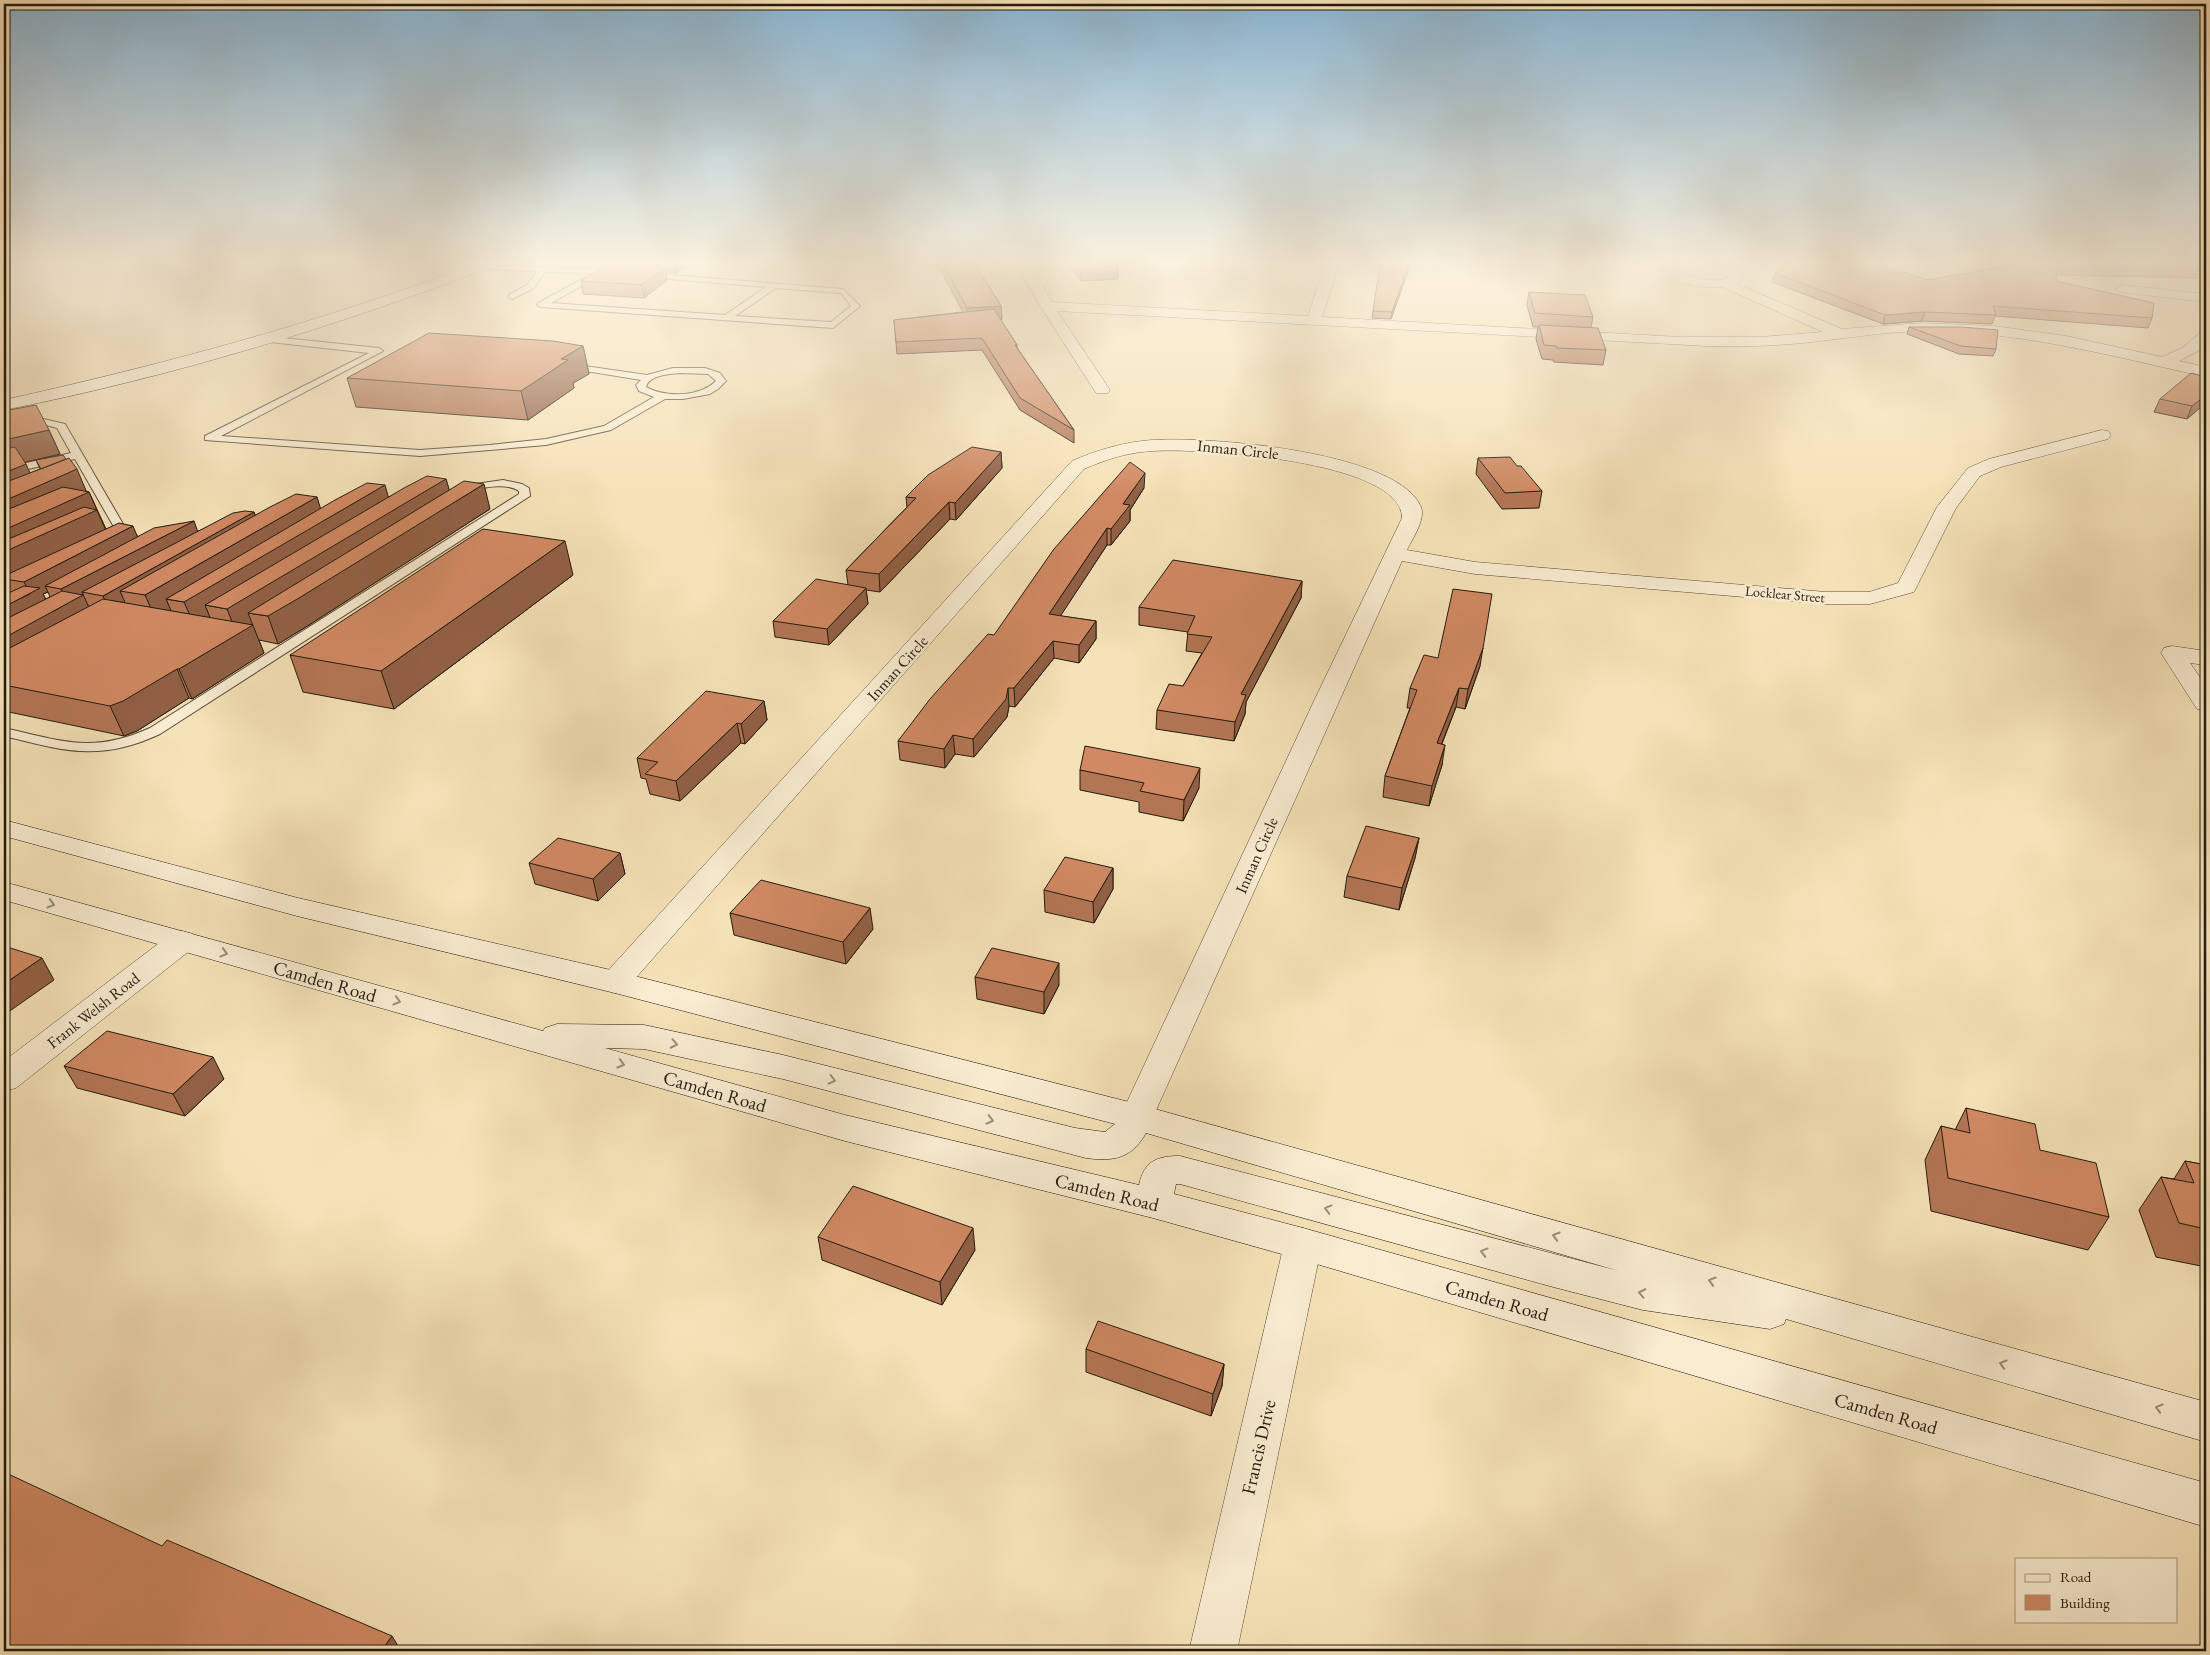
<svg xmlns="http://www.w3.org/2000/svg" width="2210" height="1655" viewBox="0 0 2210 1655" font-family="'EB Garamond',serif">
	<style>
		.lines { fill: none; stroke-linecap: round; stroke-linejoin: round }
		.lane-casing { stroke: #584c39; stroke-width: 2 }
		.street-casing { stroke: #584c39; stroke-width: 1 }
		.secondary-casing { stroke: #231a0f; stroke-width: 1 }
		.lane { fill: #f9ecd1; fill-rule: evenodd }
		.street { fill: #f9ecd1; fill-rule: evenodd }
		.secondary { fill: #f9ecd1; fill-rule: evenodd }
		.wall { fill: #b37655; stroke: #231a0f; fill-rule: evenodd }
		.shaded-wall { fill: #926045; stroke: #231a0f }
		.building { fill: #d08963; stroke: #231a0f }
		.oneway { stroke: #998e7a }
		.labels { text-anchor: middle; stroke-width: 5; stroke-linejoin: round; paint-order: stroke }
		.far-street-label { font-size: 14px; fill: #231a0f; stroke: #f9ecd1 }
		.street-label { font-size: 16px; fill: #231a0f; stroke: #f9ecd1 }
		.near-street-label { font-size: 19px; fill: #231a0f; stroke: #f9ecd1 }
	</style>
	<rect width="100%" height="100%" fill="#f6e2b8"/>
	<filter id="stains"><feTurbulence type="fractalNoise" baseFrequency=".004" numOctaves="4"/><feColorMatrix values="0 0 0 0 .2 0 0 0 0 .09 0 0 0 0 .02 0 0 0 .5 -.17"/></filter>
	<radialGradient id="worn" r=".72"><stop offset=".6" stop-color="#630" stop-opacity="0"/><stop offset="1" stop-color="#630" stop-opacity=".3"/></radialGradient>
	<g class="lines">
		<g class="lane-casing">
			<path id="lane" d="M 675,263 L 710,263 L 706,265 L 679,265 Z
				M 476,265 L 619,270 L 623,272 L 619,274 L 603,274 L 551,303 L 725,315 L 766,287 L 643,277 L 643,273 L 646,273 L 843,289 L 860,306 L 833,328 L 541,307 L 537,305 L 538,303 L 594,273 L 545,272 L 534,288 L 512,299 L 508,297 L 509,295 L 528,284 L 537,271 L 479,269 L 476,269 ZM 776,288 L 841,293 L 851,306 L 831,322 L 735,316 Z
				M 264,336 L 379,348 L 383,351 L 221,436 L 420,450 L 490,445 L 546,439 L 604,426 L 654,397 L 639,391 L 636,385 L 641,380 L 567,368 L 562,365 L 564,363 L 647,375 L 673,368 L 705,368 L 720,373 L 726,381 L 718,389 L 710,394 L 683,399 L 665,399 L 611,430 L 546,445 L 420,456 L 205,440 L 205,436 L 369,353 L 261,341 L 261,337 ZM 680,373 L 708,374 L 716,381 C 700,397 666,398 646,387 C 649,375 669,374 680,373 Z
				M 24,411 L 39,418 L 65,424 L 123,524 C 127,529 134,532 138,537 L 136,540 C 126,542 120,535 114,527 L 75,459 L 4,474 L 4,468 L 71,453 L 57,428 L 28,420 L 19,414 Z
				M 503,480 L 522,484 L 529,488 L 530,496 L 160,734 C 100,762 65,751 4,736 L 4,728 C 62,741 93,754 150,728 L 519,494 L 519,491 C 503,481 480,489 462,492 L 456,489 L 462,486 Z"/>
		</g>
		<g class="street-casing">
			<path id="street" d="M 1016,263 L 1029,263 L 1052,302 L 1308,316 L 1324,267 L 1323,263 L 1336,263 L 1338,267 L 1322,317 L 1680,337 L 1760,337 L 1823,332 L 1722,287 C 1705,288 1679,287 1667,272 L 1670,267 C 1687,262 1736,258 1745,278 L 1737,284 L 1842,329 L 1922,323 L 1994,326 L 2066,336 L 2162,357 L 2182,348 L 2201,332 L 2206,331 L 2206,344 L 2198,351 L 2179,361 L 2206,367 L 2206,377 C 2112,356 2020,331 1922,331 C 1882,332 1842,339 1802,343 C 1770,346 1739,347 1707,346 L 1057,311 L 1110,390 L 1108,393 L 1096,393 L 1094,390 L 1040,306 ZM 1689,270 L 1713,271 L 1730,277 C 1716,283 1695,280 1682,272 Z
				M 2123,285 L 2205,294 L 2206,302 L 2118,292 L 2116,289 Z
				M 2102,430 L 2108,431 L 2111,435 L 2108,439 L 2001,467 L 1980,476 L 1956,508 L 1914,592 L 1870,604 L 1826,604 L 1475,574 L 1402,561 L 1149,1126 L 1137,1130 L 1125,1126 L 1120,1117 L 1313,703 L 1402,518 C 1402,460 1197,448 1154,451 C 1129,452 1107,459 1084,469 L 626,989 L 615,993 L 604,989 L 599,982 L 604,975 L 1072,461 C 1097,450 1124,442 1152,440 C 1206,436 1398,451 1421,507 C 1426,520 1412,539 1407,550 L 1475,562 L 1826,592 L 1869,592 L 1898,583 L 1937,507 L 1968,468 L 1989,459 Z
				M 2172,646 L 2206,651 L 2206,665 L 2190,663 L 2206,686 L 2206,711 L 2197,709 L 2161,653 L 2164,648 Z
				M 182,931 L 193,934 L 197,941 L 193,948 L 16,1088 L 4,1091 L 4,1061 L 171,934 Z
				M 1303,1228 L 1317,1233 L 1322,1244 L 1237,1651 L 1189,1651 L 1284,1244 L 1289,1233 Z"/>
		</g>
		<g class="secondary-casing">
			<path id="secondary" d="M 477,263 L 495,263 L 494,266 C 335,327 171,377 4,410 L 4,400 C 165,364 323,322 477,263 Z
				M 4,820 L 298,898 L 615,971 L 1137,1104 L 2206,1402 L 2206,1442 L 1786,1319 L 1784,1324 L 1770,1329 L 1643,1310 L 1557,1288 L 1180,1184 L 1176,1184 L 1174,1194 L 1303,1228 L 2206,1483 L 2206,1527 L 1303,1260 L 1153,1218 L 845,1141 L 4,900 L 4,882 L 543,1031 L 545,1028 L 557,1024 L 644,1025 L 783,1055 L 1075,1128 L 1105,1132 L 1115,1124 L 615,993 L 297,916 L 4,836 ZM 605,1048 L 644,1049 L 783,1079 L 1086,1158 C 1114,1162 1132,1158 1146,1133 L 1619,1271 L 1180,1156 C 1157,1156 1144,1161 1139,1185 L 845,1115 Z"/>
		</g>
		<use href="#lane" class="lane"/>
		<use href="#street" class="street"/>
		<use href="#secondary" class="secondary"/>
	</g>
	<path class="wall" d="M 623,263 L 684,263 L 685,267 L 676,273 L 666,272 L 667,280 L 644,298 L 583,294 L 581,281 L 623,264 Z
		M 937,263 L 973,263 L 1001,306 L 1002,319 L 1000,319 L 1017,345 L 1017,348 L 1074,430 L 1074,443 L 1020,410 L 982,350 L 897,354 L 894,320 L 963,312 Z
		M 1068,263 L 1116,263 L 1118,266 L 1118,279 L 1081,281 Z
		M 1411,263 L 1391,319 L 1372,318 L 1373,311 Z
		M 2010,263 L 2206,263 L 2206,278 L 2056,275 L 2056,281 L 2152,318 L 2148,328 L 1995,316 L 1992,324 L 1922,321 L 1883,324 L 1772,282 L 1775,273 L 1928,280 L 2013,265 Z
		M 1529,292 L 1593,317 L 1591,328 L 1606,350 L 1603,365 L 1554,362 L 1553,360 L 1542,359 L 1536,339 L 1538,327 L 1533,327 L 1527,305 Z
		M 1909,327 L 1996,349 L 1993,356 L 1959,354 L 1907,334 Z
		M 583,346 L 589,374 L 573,383 L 574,388 L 528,420 L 356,407 L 347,378 Z
		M 2206,377 L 2187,419 L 2154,412 L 2160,399 Z
		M 4,411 L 49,430 L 60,454 L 24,462 L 30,473 L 40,469 L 36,460 L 86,491 L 89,492 L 106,529 L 138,537 L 198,531 L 254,512 L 255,515 L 317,497 L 320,509 L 388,497 L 446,479 L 449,490 L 490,509 L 309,625 L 278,644 L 259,640 L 264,653 L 192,699 L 189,698 L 137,731 L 124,736 L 4,711 ZM 48,592 L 50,597 L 46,599 L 43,594 Z
		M 1001,452 L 1002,468 L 956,520 L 950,519 L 880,592 L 866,590 L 868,604 L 829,645 L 775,637 L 773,621 L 848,585 L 846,570 L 907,507 L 906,497 Z
		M 1478,458 L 1517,466 L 1542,491 L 1539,508 L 1502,509 L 1476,474 Z
		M 1144,488 L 1130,510 L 1130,521 L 1111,545 L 1107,545 L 1060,616 L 1096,621 L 1096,639 L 1079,663 L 1054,658 L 1015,707 L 1009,706 L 1007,717 L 974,757 L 955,754 L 945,768 L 900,760 L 898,741 L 994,635 Z
		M 573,575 L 394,709 L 303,692 L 290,655 Z
		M 1302,581 L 1301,598 L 1246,702 L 1245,714 L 1234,741 L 1156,729 L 1157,710 L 1183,686 L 1202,653 L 1186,651 L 1188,632 L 1139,625 L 1139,607 Z
		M 1480,666 L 1465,709 L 1456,707 L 1442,744 L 1442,765 L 1429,806 L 1383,797 L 1385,776 L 1410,708 L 1407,708 L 1410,688 Z
		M 764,701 L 767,720 L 745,744 L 741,743 L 680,801 L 650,794 L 646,779 L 641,778 L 637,758 Z
		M 1080,770 L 1199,788 L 1183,821 L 1139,812 L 1139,802 L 1080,790 Z
		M 1419,838 L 1415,858 L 1399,910 L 1344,897 L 1347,876 Z
		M 620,853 L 625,874 L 598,901 L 535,884 L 529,863 Z
		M 1113,868 L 1113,889 L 1094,923 L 1045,912 L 1044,890 Z
		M 730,913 L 873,929 L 846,964 L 734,935 Z
		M 975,977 L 1059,985 L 1044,1014 L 977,999 Z
		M 64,1066 L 224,1079 L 185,1116 L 77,1088 Z
		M 1966,1108 L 2040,1150 L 2109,1217 L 2088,1250 L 1931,1211 L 1925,1160 L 1941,1126 L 1955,1130 Z
		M 2185,1161 L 2206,1165 L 2206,1267 L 2156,1257 L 2139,1210 L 2161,1177 L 2174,1179 Z
		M 818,1237 L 975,1250 L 942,1305 L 822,1260 Z
		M 1086,1349 L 1224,1364 L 1222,1386 L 1211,1416 L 1086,1372 Z"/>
	<path class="shaded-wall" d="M 675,263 L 684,263 L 685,267 L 676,273 Z
		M 1409,263 L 1411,263 L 1391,319 L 1392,312 Z
		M 1118,266 L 1118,279 L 1081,281 L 1081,268 Z
		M 665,268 L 667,280 L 644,298 L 641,285 Z
		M 1001,306 L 1002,319 L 968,321 L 967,308 Z
		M 1925,312 L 1922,321 L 1883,324 L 1885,315 Z
		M 583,346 L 589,374 L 573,383 L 574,388 L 528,420 L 521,391 L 561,359 Z
		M 2206,395 L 2206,403 L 2187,419 L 2192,406 Z
		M 49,430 L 60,454 L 4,467 L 4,440 Z
		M 1001,452 L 1002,468 L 956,520 L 955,503 Z
		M 26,464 L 36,487 L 77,469 L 87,493 L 89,492 L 108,535 L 4,579 L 4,473 Z
		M 1145,473 L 1144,488 L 1130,510 L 1130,521 L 1111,545 L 1111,529 L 1123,504 Z
		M 446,479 L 453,503 L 484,484 L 490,509 L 309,625 L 278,644 L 268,616 L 248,613 L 264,653 L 192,699 L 179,669 L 237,634 L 227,609 L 205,605 L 211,620 L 196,629 L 184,602 L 166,599 L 172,613 L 157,622 L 145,595 L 317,497 L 324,520 L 385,485 L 392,510 Z
		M 949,502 L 950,519 L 880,592 L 879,574 Z
		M 254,512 L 260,529 L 120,591 L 126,605 L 111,614 L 103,596 Z
		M 194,521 L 200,538 L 82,592 L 96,623 L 4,675 L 4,583 L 13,602 L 30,594 L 24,582 L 133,526 L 140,543 L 45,586 L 48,592 L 43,594 L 52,612 L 68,603 L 61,589 Z
		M 1107,528 L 1107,545 L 1050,632 L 1049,614 Z
		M 565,541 L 573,575 L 394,709 L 381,671 Z
		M 1302,581 L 1301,598 L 1246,702 L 1245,714 L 1234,741 L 1235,722 L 1241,694 Z
		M 866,588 L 868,604 L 829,645 L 827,629 Z
		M 1096,621 L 1096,639 L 1079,663 L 1079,645 Z
		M 1053,641 L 1054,658 L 1015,707 L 1014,688 Z
		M 1483,648 L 1480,666 L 1465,709 L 1468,689 Z
		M 177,669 L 189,698 L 137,731 L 124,736 L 110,706 Z
		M 1008,688 L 1009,706 L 1007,717 L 974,757 L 973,739 Z
		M 1459,688 L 1456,707 L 1434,763 L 1437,743 Z
		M 764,701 L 767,720 L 745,744 L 741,724 Z
		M 737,723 L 741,743 L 680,801 L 676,781 Z
		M 953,735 L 955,754 L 945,768 L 944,749 Z
		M 1445,745 L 1442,765 L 1429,806 L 1432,786 Z
		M 1200,768 L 1199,788 L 1183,821 L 1184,800 Z
		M 1419,838 L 1415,858 L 1399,910 L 1402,888 Z
		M 620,853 L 625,874 L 598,901 L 593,879 Z
		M 1113,868 L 1113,889 L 1094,923 L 1093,902 Z
		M 870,908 L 873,929 L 846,964 L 843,942 Z
		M 42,958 L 54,980 L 4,1015 L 4,984 Z
		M 1059,963 L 1059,985 L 1044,1014 L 1044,992 Z
		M 213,1057 L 224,1079 L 185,1116 L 173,1094 Z
		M 973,1228 L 975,1250 L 942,1305 L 940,1282 Z
		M 1224,1364 L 1222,1386 L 1211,1416 L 1213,1394 Z
		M 392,1636 L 401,1651 L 381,1651 Z"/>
	<path class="building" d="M 610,263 L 612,263 L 665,268 L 641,285 L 581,281 Z
		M 943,263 L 975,264 L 1001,306 L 967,308 Z
		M 1077,263 L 1116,263 L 1118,266 L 1081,268 Z
		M 1380,263 L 1409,263 L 1392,312 L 1373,311 Z
		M 1794,263 L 1875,263 L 1928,280 L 2024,263 L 2206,263 L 2206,269 L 2057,267 L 2056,281 L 2154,303 L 2152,318 L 1993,306 L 1996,315 L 1925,312 L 1885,315 L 1775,273 Z
		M 1529,292 L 1585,295 L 1593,317 L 1535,313 Z
		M 994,309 L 1017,345 L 1015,345 L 1074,430 L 1020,398 L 982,338 L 896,342 L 894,320 Z
		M 1539,325 L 1598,328 L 1606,350 L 1557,348 L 1556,346 L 1544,345 Z
		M 1909,327 L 1961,327 L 1998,330 L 1996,349 L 1961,346 Z
		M 429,333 L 553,341 L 583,346 L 561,359 L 568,360 L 521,391 L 347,378 Z
		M 2191,373 L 2206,377 L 2206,395 L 2192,406 L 2160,399 Z
		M 36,405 L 49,430 L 4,440 L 4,411 Z
		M 15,447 L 26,464 L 4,473 L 4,449 Z
		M 972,447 L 1001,452 L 955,503 L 949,502 L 879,574 L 846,570 L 916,498 L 906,497 L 928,475 Z
		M 63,455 L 66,459 L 41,469 L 36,460 Z
		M 1510,457 L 1517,466 L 1521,466 L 1542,491 L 1505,493 L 1478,458 Z
		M 69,458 L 77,469 L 4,501 L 4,483 Z
		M 1130,462 L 1145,473 L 1123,504 L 1130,505 L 1111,529 L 1107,528 L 1049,614 L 1096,621 L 1079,645 L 1053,641 L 1014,688 L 1008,688 L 1006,699 L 973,739 L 953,735 L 944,749 L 898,741 L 930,699 L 988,634 L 994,635 L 1054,549 Z
		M 427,476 L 446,479 L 227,609 L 205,605 L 404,488 Z
		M 464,481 L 484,484 L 299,598 L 268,616 L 248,613 Z
		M 367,483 L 385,485 L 184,602 L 166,599 L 335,500 Z
		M 63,487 L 89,492 L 4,530 L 4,511 Z
		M 296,494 L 317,497 L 145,595 L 120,591 L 270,507 Z
		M 84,507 L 97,510 L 4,552 L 4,541 Z
		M 245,511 L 254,512 L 103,596 L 82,592 L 233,513 Z
		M 194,521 L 61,589 L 45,586 L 154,528 Z
		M 119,523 L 133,526 L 24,582 L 4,579 L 4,576 Z
		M 483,529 L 565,541 L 381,671 L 290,655 Z
		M 1173,560 L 1302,581 L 1241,694 L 1246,695 L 1235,722 L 1157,710 L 1169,684 L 1183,686 L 1212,637 L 1187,634 L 1195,616 L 1139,607 Z
		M 816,579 L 866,588 L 827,629 L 773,621 Z
		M 24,586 L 40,588 L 4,607 L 4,595 Z
		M 1453,589 L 1492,594 L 1483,648 L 1468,689 L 1459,688 L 1437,743 L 1445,745 L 1432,786 L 1385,776 L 1417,690 L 1410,688 L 1424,655 L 1438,658 Z
		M 62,591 L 83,595 L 4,638 L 4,620 Z
		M 103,599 L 253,625 L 179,669 L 177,669 L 123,701 L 110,706 L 4,685 L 4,651 Z
		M 706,691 L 764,701 L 741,724 L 737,723 L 676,781 L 645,774 L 658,762 L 637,758 Z
		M 1085,746 L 1200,768 L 1184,800 L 1140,791 L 1144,783 L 1080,770 Z
		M 1366,826 L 1419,838 L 1402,888 L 1347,876 Z
		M 558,838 L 620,853 L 593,879 L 529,863 Z
		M 1065,857 L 1113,868 L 1093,902 L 1044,890 Z
		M 761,880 L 870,908 L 843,942 L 730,913 Z
		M 4,946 L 42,958 L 4,984 Z
		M 992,948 L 1059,963 L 1044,992 L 975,977 Z
		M 107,1031 L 213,1057 L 173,1094 L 64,1066 Z
		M 1966,1108 L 2035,1124 L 2040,1150 L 2096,1163 L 2109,1217 L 1948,1178 L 1941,1126 L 1970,1133 Z
		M 2185,1161 L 2206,1165 L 2206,1229 L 2179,1223 L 2161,1177 L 2194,1183 Z
		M 853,1186 L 973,1228 L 940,1282 L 818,1237 Z
		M 1098,1321 L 1224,1364 L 1213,1394 L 1086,1349 Z
		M 4,1472 L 162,1546 L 167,1540 L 392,1636 L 381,1651 L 68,1651 L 66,1650 L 65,1651 L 4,1651 Z"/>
	<defs><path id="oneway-chevron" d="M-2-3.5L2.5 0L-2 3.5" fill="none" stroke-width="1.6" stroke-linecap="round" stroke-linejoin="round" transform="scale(1.25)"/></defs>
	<g class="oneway">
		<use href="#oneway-chevron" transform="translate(51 904) rotate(16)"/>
		<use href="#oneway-chevron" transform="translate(224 953) rotate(16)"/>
		<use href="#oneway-chevron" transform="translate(397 1001) rotate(16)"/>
		<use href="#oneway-chevron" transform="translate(674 1044) rotate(12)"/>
		<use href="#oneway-chevron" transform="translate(621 1064) rotate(16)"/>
		<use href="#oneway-chevron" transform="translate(832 1080) rotate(14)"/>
		<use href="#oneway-chevron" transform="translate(990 1120) rotate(14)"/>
		<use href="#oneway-chevron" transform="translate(1328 1209) rotate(-165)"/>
		<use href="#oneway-chevron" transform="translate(1556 1236) rotate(-164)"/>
		<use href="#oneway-chevron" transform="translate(1484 1252) rotate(-165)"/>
		<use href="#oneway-chevron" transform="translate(1712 1281) rotate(-164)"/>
		<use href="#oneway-chevron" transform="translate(1642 1293) rotate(-168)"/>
		<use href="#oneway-chevron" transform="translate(2003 1364) rotate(-164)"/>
		<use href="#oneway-chevron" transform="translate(2159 1408) rotate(-164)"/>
	</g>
	<linearGradient id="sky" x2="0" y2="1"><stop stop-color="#8bb7d5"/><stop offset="0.53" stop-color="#fbf2df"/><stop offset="1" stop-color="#fbf2df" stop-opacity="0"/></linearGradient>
	<rect width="2210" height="495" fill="url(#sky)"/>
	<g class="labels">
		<g class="far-street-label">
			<text transform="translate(1785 594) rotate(5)" y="5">Locklear Street</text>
		</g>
		<g class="street-label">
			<text transform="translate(1238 449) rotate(6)" y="6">Inman Circle</text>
			<text transform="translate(897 668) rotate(-48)" y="6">Inman Circle</text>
			<text transform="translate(1256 855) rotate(-66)" y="6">Inman Circle</text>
			<text transform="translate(93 1010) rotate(-38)" y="6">Frank Welsh Road</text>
		</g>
		<g class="near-street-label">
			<text transform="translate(325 981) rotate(16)" y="7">Camden Road</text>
			<text transform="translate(715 1091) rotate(16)" y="7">Camden Road</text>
			<text transform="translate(1107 1192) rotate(14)" y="7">Camden Road</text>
			<text transform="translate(1497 1300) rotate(16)" y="7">Camden Road</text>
			<text transform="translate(1886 1413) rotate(16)" y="7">Camden Road</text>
			<text transform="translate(1258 1447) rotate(-77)" y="7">Francis Drive</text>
		</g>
	</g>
	<rect width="2210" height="1655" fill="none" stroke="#f6e2b8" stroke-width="20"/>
	<rect x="5" y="5" width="2200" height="1645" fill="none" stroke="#231a0f" stroke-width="2.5"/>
	<rect x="10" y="10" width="2190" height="1635" fill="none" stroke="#231a0f"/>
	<rect x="2015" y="1558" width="162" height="65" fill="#f9ecd1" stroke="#a39883"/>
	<rect x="2025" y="1574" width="25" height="8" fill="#f9ecd1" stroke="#a39883"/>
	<text x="2060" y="1582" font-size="15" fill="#231a0f">Road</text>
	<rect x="2025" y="1595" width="25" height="15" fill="#d08963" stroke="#a39883"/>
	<text x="2060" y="1608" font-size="15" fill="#231a0f">Building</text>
	<rect width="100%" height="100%" filter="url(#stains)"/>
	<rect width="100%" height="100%" fill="url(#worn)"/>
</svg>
